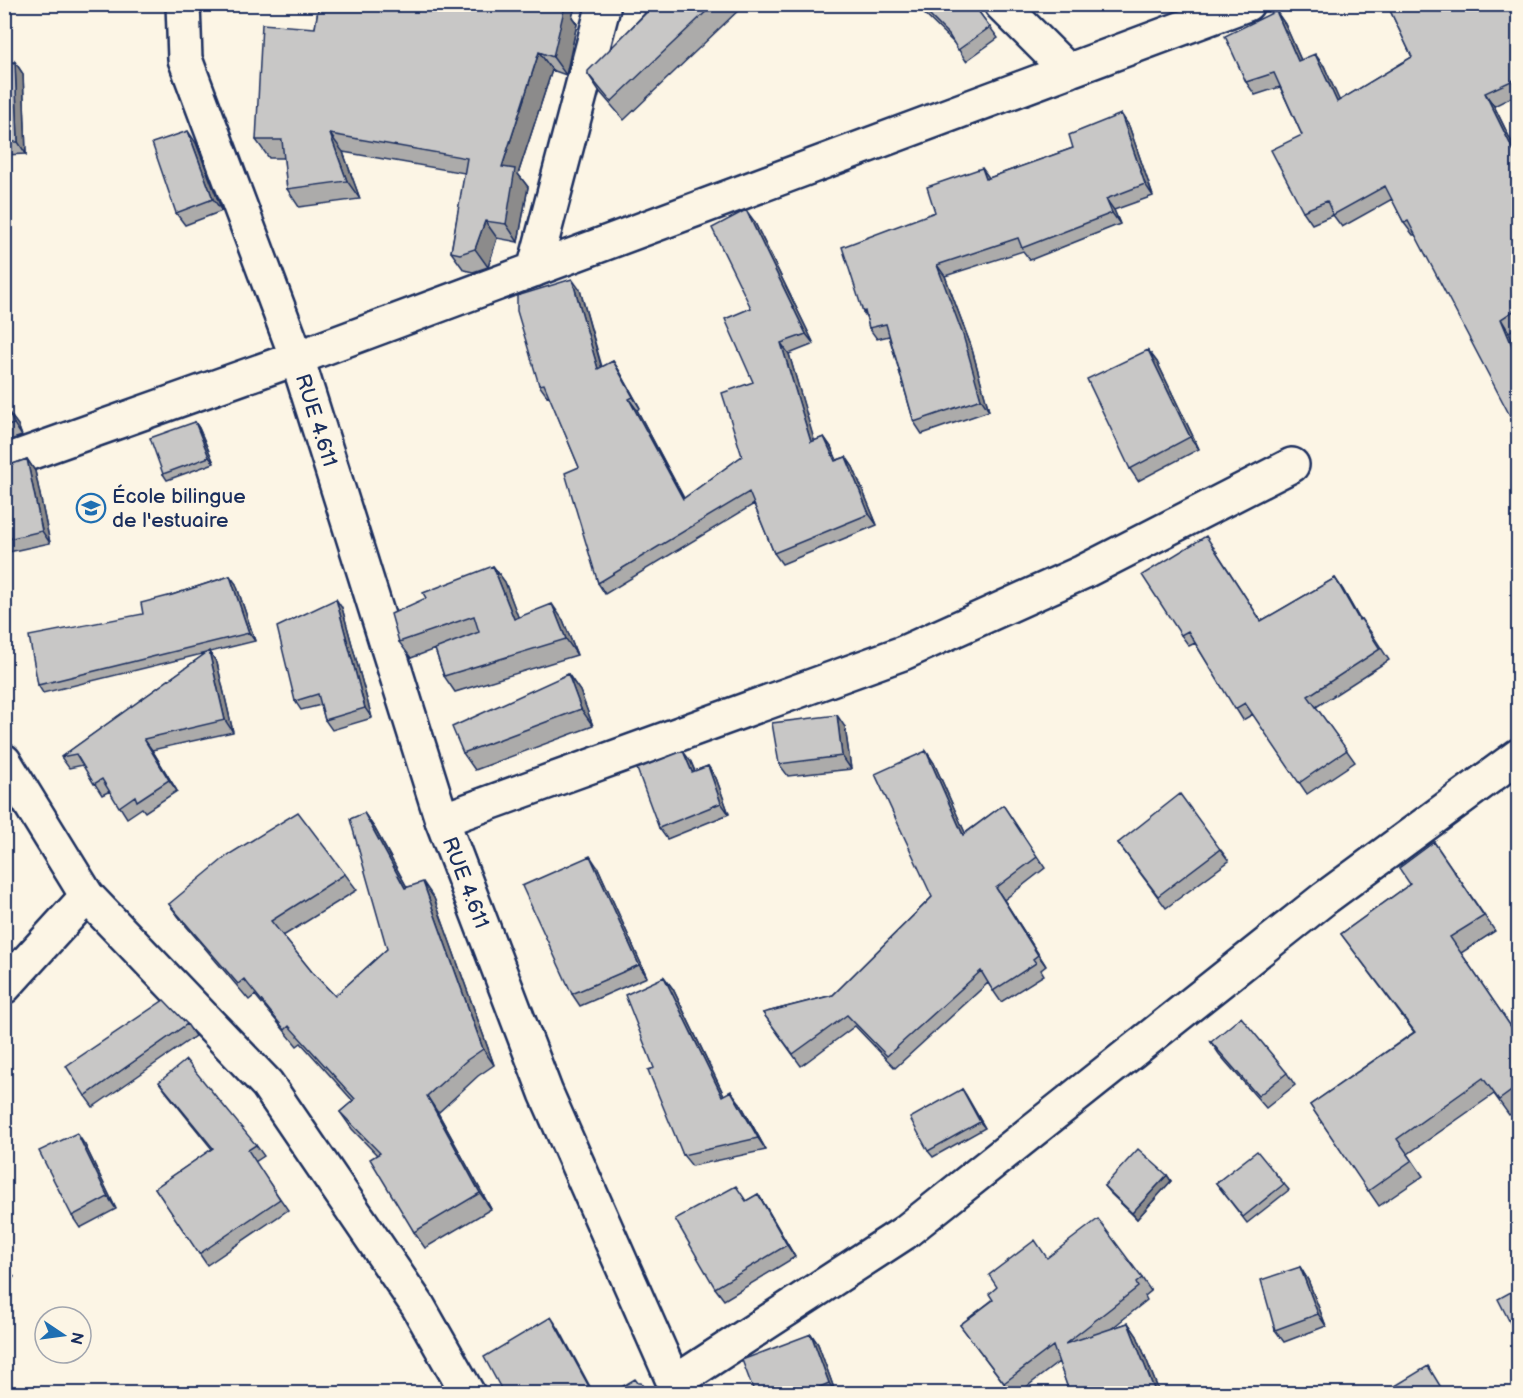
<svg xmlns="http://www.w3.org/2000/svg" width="1523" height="1398" viewBox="0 0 1523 1398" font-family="'Balsamiq Sans',sans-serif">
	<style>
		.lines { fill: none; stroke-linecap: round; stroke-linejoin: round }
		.street-casing { stroke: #1b2f5e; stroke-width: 38 }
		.secondary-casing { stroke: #1b2f5e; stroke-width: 38 }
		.street { stroke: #fcf5e5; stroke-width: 33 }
		.secondary { stroke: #fcf5e5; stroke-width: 33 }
		.wall { fill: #acabaa; stroke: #1b2f5e; stroke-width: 1.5 }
		.shaded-wall { fill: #8c8b8b; stroke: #1b2f5e; stroke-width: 1.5 }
		.building { fill: #c8c7c6; stroke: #1b2f5e; stroke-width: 1.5 }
		.labels { text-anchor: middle; stroke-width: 4.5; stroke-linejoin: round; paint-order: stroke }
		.street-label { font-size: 21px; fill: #1b2f5e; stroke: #fcf5e5 }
		.poi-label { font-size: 21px; fill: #1b2f5e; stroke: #fcf5e5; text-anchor: start }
	</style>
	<rect width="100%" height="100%" fill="#fcf5e5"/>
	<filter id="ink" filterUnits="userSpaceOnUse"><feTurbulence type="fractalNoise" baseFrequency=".0167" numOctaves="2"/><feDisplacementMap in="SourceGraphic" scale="12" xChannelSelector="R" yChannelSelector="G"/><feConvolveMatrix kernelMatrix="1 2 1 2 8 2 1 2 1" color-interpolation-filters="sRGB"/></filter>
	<g filter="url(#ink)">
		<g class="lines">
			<g class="street-casing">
				<path id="street" d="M 183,4 L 185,59 L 297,358 L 1247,4
					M 1001,4 L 1068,71
					M 534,270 L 604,4
					M 442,820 L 903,653 L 1083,572 L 1292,465
					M 4,987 L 87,896
					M 674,1383 L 904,1233 L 1325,898 L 1518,756"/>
			</g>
			<g class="secondary-casing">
				<g id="secondary">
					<path id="s1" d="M 4,462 L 297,358 L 442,820 L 546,1093 L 679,1394"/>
					<path d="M 4,761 L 87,896 L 267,1084 L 418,1306 L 468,1394"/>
				</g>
			</g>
			<use href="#street" class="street"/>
			<use href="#secondary" class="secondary"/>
		</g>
		<path class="wall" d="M 319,4 L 576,4 L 572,17 L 577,24 L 566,75 L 552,70 L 518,174 L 528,187 L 518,242 L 497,238 L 488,267 L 473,272 L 464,270 L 451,252 L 465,173 L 343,152 L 360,199 L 299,207 L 287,189 L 284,158 L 269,158 L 256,140 L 315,28 Z
			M 639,4 L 745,4 L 624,120 L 600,92 L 588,74 L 645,13 Z
			M 877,4 L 890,4 L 883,11 Z
			M 914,4 L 973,4 L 998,38 L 966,61 L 955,44 Z
			M 1387,4 L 1516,4 L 1518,10 L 1518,94 L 1494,106 L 1518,155 L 1518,326 L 1509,332 L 1415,235 L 1413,235 L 1404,223 L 1392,199 L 1342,227 L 1333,215 L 1312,224 L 1303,211 L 1302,135 L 1280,87 L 1255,95 L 1246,82 L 1276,11 L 1285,24 L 1301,60 L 1324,66 L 1339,101 L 1412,57 Z
			M 15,62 L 23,74 L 26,154 L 4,155 L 4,63 Z
			M 1121,114 L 1129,126 L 1153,196 L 1114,210 L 1120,224 L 1030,260 L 1023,251 L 945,276 L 971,346 L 989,411 L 922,434 L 914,422 L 889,336 L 877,339 L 869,328 L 867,318 L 863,312 L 935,212 L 989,178 L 1073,148 Z
			M 196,143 L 222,211 L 185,225 L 176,213 Z
			M 754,221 L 814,344 L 789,354 L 814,441 L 824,437 L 831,447 L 837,460 L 846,457 L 853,467 L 877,525 L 782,564 L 774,553 L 754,504 L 605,594 L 598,583 L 579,467 L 549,395 L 547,396 L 539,385 L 580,290 L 602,367 L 613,361 L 620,372 L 640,408 L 637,410 L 684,498 L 742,456 L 753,382 L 751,308 Z
			M 1148,350 L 1157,362 L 1199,449 L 1138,481 L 1130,469 Z
			M 9,413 L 18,425 L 22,436 L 4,442 L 4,415 Z
			M 195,422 L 199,428 L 214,463 L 167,480 L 163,474 Z
			M 27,459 L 35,471 L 50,543 L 4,553 L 4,467 Z
			M 1214,548 L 1261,621 L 1335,578 L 1343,590 L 1360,620 L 1361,619 L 1370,631 L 1389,660 L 1316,707 L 1355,762 L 1307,794 L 1253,714 L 1243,720 L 1195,643 L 1189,646 L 1181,635 Z
			M 493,566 L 505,582 L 518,617 L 563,620 L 577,655 L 455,692 L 444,676 L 435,649 L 411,658 L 399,642 Z
			M 230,576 L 236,584 L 255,641 L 210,652 L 217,663 L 233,732 L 152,750 L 177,791 L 145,812 L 142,808 L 127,818 L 110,791 L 102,795 L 83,765 L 69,768 L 61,757 L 206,653 L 43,693 L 38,685 L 172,595 Z
			M 342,608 L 372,718 L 332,730 L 325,720 L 321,705 L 301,710 L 295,701 Z
			M 568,674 L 580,691 L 593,726 L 475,770 L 463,753 Z
			M 845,727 L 851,769 L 788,776 L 779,764 Z
			M 926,751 L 934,763 L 965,833 L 1003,805 L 1045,868 L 1004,900 L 1046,966 L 1041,970 L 1044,975 L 1001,1002 L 988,983 L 895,1068 L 855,1026 L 801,1066 L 763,1013 L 833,995 L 932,897 Z
			M 691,762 L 695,771 L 708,766 L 716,778 L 729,814 L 667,839 L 659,828 Z
			M 364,813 L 375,829 L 407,887 L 434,898 L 494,1065 L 478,1076 L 438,1113 L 491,1209 L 425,1248 L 414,1232 L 377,1155 L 352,1129 L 340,1112 L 353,1101 L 301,1043 L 297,1046 L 255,995 L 249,1000 L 181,920 L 169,904 L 345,874 L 357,890 L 283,936 L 312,972 L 335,996 L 387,949 Z
			M 1434,842 L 1495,931 L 1461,953 L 1518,1037 L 1518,1109 L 1509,1115 L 1494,1094 L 1408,1154 L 1423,1176 L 1379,1206 L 1310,1105 L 1414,1032 L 1341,934 L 1410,884 Z
			M 1118,843 L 1220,849 L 1229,861 L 1166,908 Z
			M 598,868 L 647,977 L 580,1006 L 572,994 Z
			M 664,977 L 673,989 L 724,1095 L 740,1103 L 766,1150 L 692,1166 L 683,1155 L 654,1068 Z
			M 187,1024 L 195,1036 L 93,1107 L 85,1096 Z
			M 1211,1042 L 1287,1073 L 1295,1085 L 1266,1108 L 1219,1054 Z
			M 159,1082 L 256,1145 L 264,1156 L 255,1162 L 288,1210 L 207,1265 L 155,1188 L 212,1149 L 167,1093 Z
			M 962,1089 L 985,1128 L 933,1157 L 928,1151 Z
			M 85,1145 L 116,1209 L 80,1228 L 72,1216 Z
			M 1167,1175 L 1171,1181 L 1137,1219 L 1109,1192 L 1104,1186 Z
			M 1216,1183 L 1284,1184 L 1289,1190 L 1247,1223 Z
			M 758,1194 L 766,1207 L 795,1257 L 724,1300 L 715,1288 L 746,1201 Z
			M 1047,1258 L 1142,1278 L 1151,1291 L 1145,1296 L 1147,1300 L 1111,1329 L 1128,1323 L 1137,1336 L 1160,1394 L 1070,1394 L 1059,1362 L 1017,1394 L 1012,1394 L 960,1325 Z
			M 4,1261 L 14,1277 L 4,1287 Z
			M 1300,1267 L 1308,1280 L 1326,1326 L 1284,1342 L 1275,1330 Z
			M 811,1334 L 818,1344 L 836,1394 L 755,1394 Z"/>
		<path class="shaded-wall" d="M 559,4 L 576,4 L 572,17 L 577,24 L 566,75 L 553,57 Z
			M 1513,4 L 1516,4 L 1518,10 L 1518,16 Z
			M 1276,11 L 1285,24 L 1307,74 L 1298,61 Z
			M 539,52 L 552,70 L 518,174 L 528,187 L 518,242 L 506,224 L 502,167 Z
			M 1315,54 L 1324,66 L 1346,115 L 1337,102 Z
			M 15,62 L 23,74 L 26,154 L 18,142 Z
			M 1485,93 L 1494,106 L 1518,155 L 1518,160 Z
			M 1121,114 L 1129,126 L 1153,196 L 1145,184 Z
			M 188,131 L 196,143 L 222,211 L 213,199 Z
			M 330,134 L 343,152 L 360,199 L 347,181 Z
			M 982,168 L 990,179 L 986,179 Z
			M 1106,199 L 1114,210 L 1120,224 L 1112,213 Z
			M 746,210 L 754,221 L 814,344 L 806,334 Z
			M 485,221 L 497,238 L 488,267 L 475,249 Z
			M 937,265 L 945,276 L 971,346 L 989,411 L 981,399 Z
			M 572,279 L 580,290 L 605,380 L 598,369 Z
			M 1501,319 L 1509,332 L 1518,352 L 1518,360 Z
			M 781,343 L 789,354 L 818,453 L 811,442 Z
			M 1148,350 L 1157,362 L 1199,449 L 1190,437 Z
			M 613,361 L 620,372 L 640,408 L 633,397 Z
			M 629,399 L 637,410 L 690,510 L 683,499 Z
			M 9,413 L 18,425 L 22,436 L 14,424 Z
			M 195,422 L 199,428 L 214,463 L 209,457 Z
			M 824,437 L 831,447 L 842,472 L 835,461 Z
			M 846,457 L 853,467 L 877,525 L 869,514 Z
			M 27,459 L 35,471 L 50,543 L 42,531 Z
			M 493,566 L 505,582 L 525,635 L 514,619 Z
			M 230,576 L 236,584 L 255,641 L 249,633 Z
			M 1335,578 L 1343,590 L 1367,632 L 1359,620 Z
			M 336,599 L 342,608 L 372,718 L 365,708 Z
			M 552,604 L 563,620 L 577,655 L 566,639 Z
			M 209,651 L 217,663 L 233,732 L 225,720 Z
			M 568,674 L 580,691 L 593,726 L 581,709 Z
			M 837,715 L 845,727 L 851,769 L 842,756 Z
			M 144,739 L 152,750 L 177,791 L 169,780 Z
			M 683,751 L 691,762 L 699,783 L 692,772 Z
			M 926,751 L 934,763 L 971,846 L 963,835 Z
			M 708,766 L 716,778 L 729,814 L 721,803 Z
			M 364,813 L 375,829 L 416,904 L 405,888 Z
			M 590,856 L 598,868 L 647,977 L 639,965 Z
			M 423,882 L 434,898 L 494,1065 L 483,1049 Z
			M 996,888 L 1004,900 L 1046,966 L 1038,955 Z
			M 664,977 L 673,989 L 730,1108 L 722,1096 Z
			M 962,1089 L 966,1095 L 985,1128 L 980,1122 Z
			M 731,1091 L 740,1103 L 766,1150 L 758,1138 Z
			M 427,1096 L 438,1113 L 491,1209 L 480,1193 Z
			M 77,1133 L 85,1145 L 116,1209 L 108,1197 Z
			M 1167,1175 L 1171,1181 L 1137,1219 L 1132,1213 Z
			M 758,1194 L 766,1207 L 795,1257 L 787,1245 Z
			M 1300,1267 L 1308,1280 L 1326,1326 L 1318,1314 Z
			M 551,1317 L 559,1329 L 594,1394 L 593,1394 Z
			M 1128,1323 L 1137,1336 L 1160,1394 L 1156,1394 Z
			M 811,1334 L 818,1344 L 836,1394 L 829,1383 Z"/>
		<path class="building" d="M 319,4 L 561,4 L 565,6 L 553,57 L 539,52 L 502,167 L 515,169 L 506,224 L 485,221 L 475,249 L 460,254 L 451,252 L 467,158 L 330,134 L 347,181 L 287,189 L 282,140 L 256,140 L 262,24 L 315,28 Z
			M 641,4 L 714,4 L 611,102 L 588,74 L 588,71 L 648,11 Z
			M 918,4 L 973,4 L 990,27 L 958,50 L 949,35 Z
			M 1387,4 L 1513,4 L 1518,14 L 1518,78 L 1485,93 L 1518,160 L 1518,308 L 1501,319 L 1518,360 L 1518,431 L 1408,221 L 1404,223 L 1385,186 L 1333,215 L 1327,201 L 1303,211 L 1271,150 L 1302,135 L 1274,73 L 1246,82 L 1225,36 L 1276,11 L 1298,61 L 1315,54 L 1337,102 L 1412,57 Z
			M 15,62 L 18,142 L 4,142 L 4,63 Z
			M 1121,114 L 1145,184 L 1106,199 L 1112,213 L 1022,248 L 1018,238 L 937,265 L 963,335 L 981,399 L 914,422 L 886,324 L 869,328 L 865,311 L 863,312 L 842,247 L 935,212 L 927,187 L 982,168 L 986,179 L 1073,148 L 1069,135 Z
			M 188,131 L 213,199 L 176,213 L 152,143 Z
			M 746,210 L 806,334 L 781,343 L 811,442 L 824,437 L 835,461 L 846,457 L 869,514 L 774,553 L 749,492 L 598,583 L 565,473 L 579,467 L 544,384 L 539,385 L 517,311 L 517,296 L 572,279 L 598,369 L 613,361 L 633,397 L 629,399 L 683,499 L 742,456 L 722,393 L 753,382 L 725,319 L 751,308 L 712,228 Z
			M 1148,350 L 1190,437 L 1130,469 L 1087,379 Z
			M 9,413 L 14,424 L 4,427 L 4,415 Z
			M 195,422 L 209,457 L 163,474 L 150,438 Z
			M 27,459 L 42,531 L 4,540 L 4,467 Z
			M 1206,536 L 1261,621 L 1335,578 L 1359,620 L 1361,619 L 1380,649 L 1308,696 L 1347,750 L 1299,783 L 1245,703 L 1235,709 L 1188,631 L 1181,635 L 1142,575 Z
			M 493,566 L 514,619 L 552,604 L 566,639 L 444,676 L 435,649 L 479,632 L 474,616 L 399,642 L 391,614 L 426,598 L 423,593 Z
			M 230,576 L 249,633 L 38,685 L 29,636 L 143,614 L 141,603 L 172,595 Z
			M 336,599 L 365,708 L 325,720 L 318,694 L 295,701 L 277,627 Z
			M 209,651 L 225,720 L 144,739 L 169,780 L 137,801 L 135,796 L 119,807 L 102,779 L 94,784 L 76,754 L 61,757 Z
			M 568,674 L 581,709 L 463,753 L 452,727 Z
			M 837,715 L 842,756 L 779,764 L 772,723 Z
			M 683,751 L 692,772 L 708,766 L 721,803 L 659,828 L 637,769 Z
			M 926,751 L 963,835 L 1003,805 L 1037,857 L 996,888 L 1038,955 L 1033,959 L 1036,963 L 993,991 L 981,971 L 887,1056 L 847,1015 L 793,1054 L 763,1013 L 833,995 L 932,897 L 875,774 Z
			M 1180,794 L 1220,849 L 1158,896 L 1118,843 Z
			M 298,812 L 345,874 L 271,921 L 312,972 L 335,996 L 387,949 L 350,819 L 364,813 L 405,888 L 423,882 L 483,1049 L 467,1060 L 427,1096 L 480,1193 L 414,1232 L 370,1159 L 380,1153 L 340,1112 L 355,1099 L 289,1026 L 285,1030 L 244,979 L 238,984 L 169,904 L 228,855 Z
			M 1434,842 L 1484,916 L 1450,937 L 1518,1037 L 1518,1086 L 1499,1100 L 1483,1078 L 1397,1139 L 1412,1160 L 1368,1191 L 1310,1105 L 1415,1032 L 1341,934 L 1410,884 L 1399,868 Z
			M 590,856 L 639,965 L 572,994 L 522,886 Z
			M 664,977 L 722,1096 L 731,1091 L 758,1138 L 683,1155 L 648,1070 L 654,1068 L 625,995 Z
			M 164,1000 L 187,1024 L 85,1096 L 66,1066 Z
			M 1241,1017 L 1287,1073 L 1258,1096 L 1211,1042 Z
			M 186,1060 L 256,1145 L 248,1150 L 280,1199 L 199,1254 L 155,1188 L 213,1148 L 159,1082 Z
			M 962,1089 L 980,1122 L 928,1151 L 910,1118 Z
			M 77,1133 L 108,1197 L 72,1216 L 39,1151 Z
			M 1138,1149 L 1167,1175 L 1132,1213 L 1104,1186 Z
			M 1257,1151 L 1284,1184 L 1243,1217 L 1216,1183 Z
			M 736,1186 L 746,1201 L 758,1194 L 787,1245 L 715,1288 L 675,1219 Z
			M 1098,1219 L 1142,1278 L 1136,1283 L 1138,1287 L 1065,1344 L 1128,1323 L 1156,1394 L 1070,1394 L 1053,1346 L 1004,1383 L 960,1325 L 993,1300 L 989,1294 L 997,1287 L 989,1275 L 1035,1240 L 1047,1258 Z
			M 1300,1267 L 1318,1314 L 1275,1330 L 1261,1280 Z
			M 1518,1288 L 1518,1338 L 1498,1299 Z
			M 551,1317 L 593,1394 L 504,1394 L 484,1357 Z
			M 811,1334 L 829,1383 L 804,1394 L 755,1394 L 742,1360 Z
			M 1428,1366 L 1445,1394 L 1382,1394 Z
			M 635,1379 L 638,1383 L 641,1383 L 647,1394 L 610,1394 Z
			M 1229,1387 L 1232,1394 L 1212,1394 Z"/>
	</g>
	<defs>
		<g id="school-ring" transform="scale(1.5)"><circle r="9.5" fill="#fcf5e5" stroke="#1f6fb2" stroke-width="1.5"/><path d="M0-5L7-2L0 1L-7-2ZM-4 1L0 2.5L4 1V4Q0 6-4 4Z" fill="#1f6fb2"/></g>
	</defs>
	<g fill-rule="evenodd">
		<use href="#school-ring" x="91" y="508"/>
	</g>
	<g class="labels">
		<g class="street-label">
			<text dy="7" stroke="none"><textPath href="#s1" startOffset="376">RUE 4.611</textPath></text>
			<text dy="7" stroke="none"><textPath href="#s1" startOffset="862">RUE 4.611</textPath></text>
		</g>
		<g class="poi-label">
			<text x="112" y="503">École bilingue<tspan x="112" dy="24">de l'estuaire</tspan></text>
		</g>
	</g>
	<rect width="1523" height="1398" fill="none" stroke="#fcf5e5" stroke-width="24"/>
	<rect x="12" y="12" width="1499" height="1374" fill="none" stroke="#1b2f5e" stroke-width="2" filter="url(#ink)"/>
	<g transform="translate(63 1335) rotate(103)"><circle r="28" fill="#fcf5e5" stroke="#a2a6af" stroke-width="1.5"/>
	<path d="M0-4.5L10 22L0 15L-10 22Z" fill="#1f6fb2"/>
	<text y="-9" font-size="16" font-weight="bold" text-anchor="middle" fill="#1b2f5e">N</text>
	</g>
</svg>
